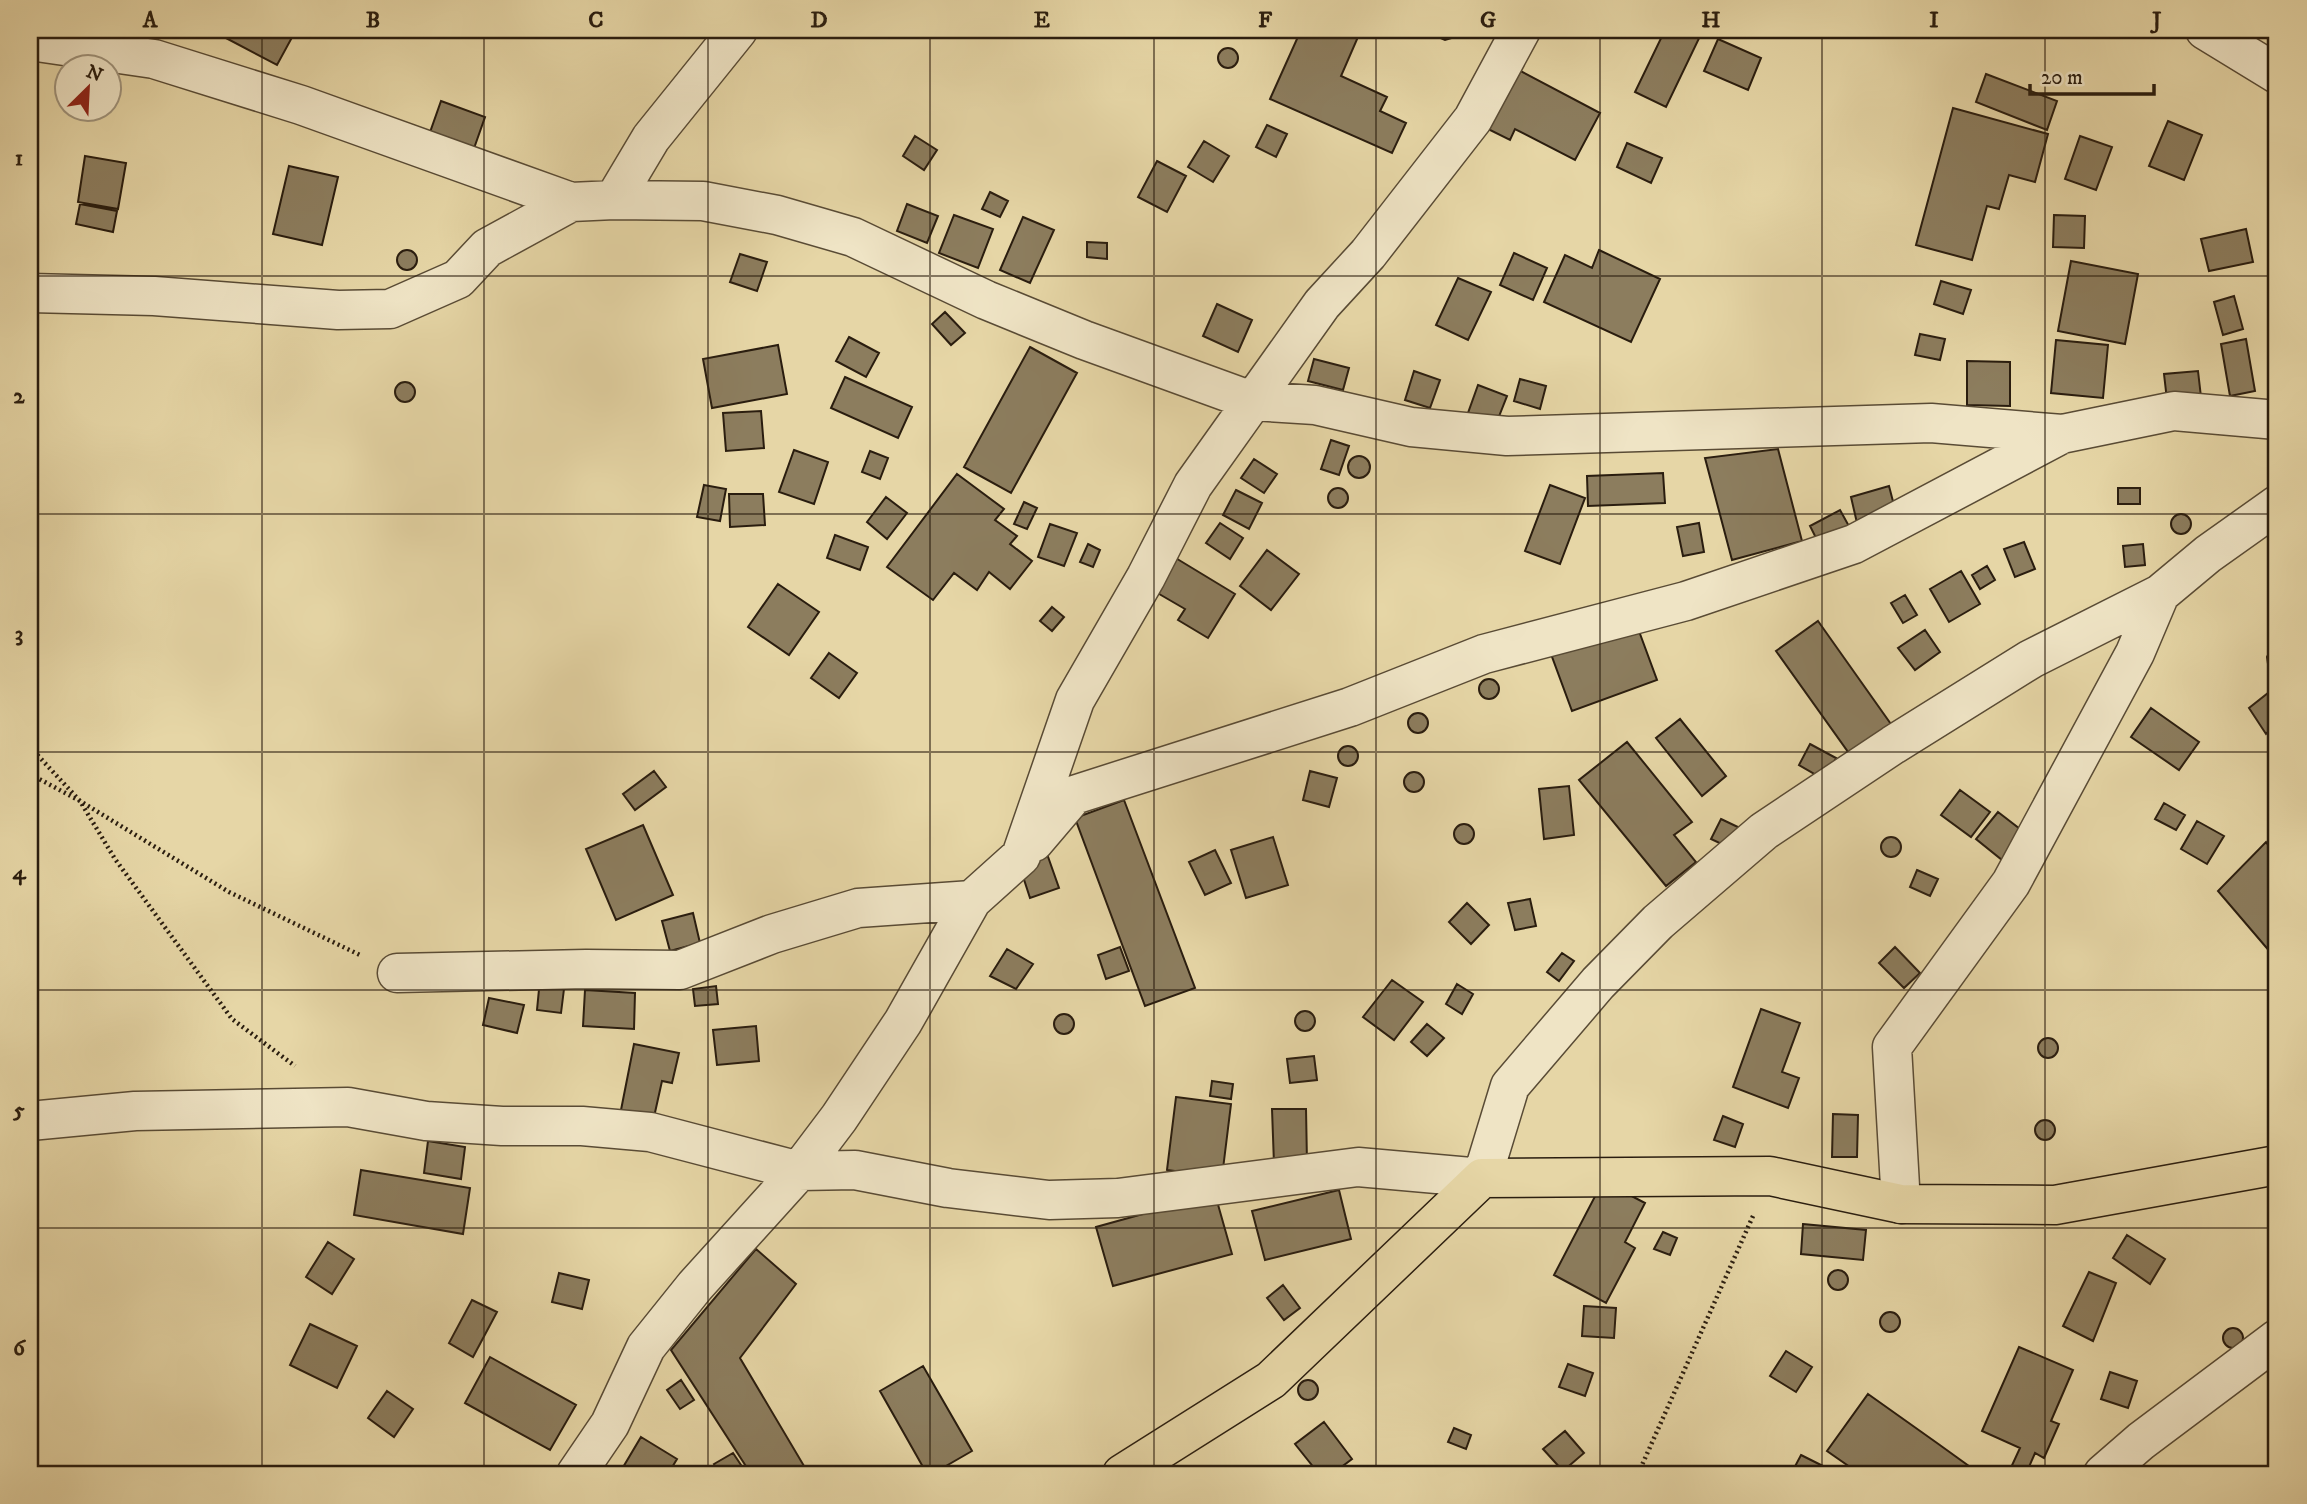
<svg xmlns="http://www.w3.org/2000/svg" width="2307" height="1504" viewBox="0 0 2307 1504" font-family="'IM FELL DW Pica',serif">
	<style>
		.building { fill: #8c7d5e; stroke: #2a1d0f; stroke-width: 2 }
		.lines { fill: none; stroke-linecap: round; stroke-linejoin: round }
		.minor-casing { stroke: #594b35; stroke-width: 41 }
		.major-casing { stroke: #2a1d0f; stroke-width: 41 }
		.path { stroke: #2a1d0f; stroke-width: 4.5; stroke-dasharray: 2 3.5; stroke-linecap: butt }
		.minor { stroke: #efe4c5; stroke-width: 38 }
		.major { stroke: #e6d6a6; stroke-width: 38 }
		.grid { fill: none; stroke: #2a1d0f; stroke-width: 2; stroke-opacity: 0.55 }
		.neatline { fill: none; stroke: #2a1d0f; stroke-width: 2.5 }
		.grid-label { font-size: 23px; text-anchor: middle; font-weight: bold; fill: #2a1d0f }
	</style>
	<rect width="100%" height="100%" fill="#e6d6a6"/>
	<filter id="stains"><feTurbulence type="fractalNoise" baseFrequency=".00286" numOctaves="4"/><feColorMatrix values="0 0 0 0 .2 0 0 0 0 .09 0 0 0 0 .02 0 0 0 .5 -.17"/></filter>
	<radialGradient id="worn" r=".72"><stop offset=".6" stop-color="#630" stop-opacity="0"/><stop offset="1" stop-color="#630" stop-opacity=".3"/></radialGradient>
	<path class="building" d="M 228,30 L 296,30 L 277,65 L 224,37 Z
		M 1301,30 L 1361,30 L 1341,76 L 1387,97 L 1380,111 L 1406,123 L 1392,153 L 1270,99 Z
		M 1435,30 L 1456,30 L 1452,38 L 1445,40 L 1438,37 Z
		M 1665,30 L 1703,30 L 1666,107 L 1635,92 Z
		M 2261,30 L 2277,30 L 2277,39 Z
		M 1718,39 L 1761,58 L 1748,90 L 1704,71 Z
		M1218 58a10 10 0 1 1 20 0a10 10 0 1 1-20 0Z
		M 1511,66 L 1600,113 L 1575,160 L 1515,129 L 1510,140 L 1480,125 Z
		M 1986,74 L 2057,101 L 2047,130 L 1976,102 Z
		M 441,101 L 485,117 L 472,154 L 428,138 Z
		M 1953,108 L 2048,134 L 2035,182 L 2009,175 L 1999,209 L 1987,206 L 1972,260 L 1916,245 Z
		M 2168,121 L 2202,135 L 2184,180 L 2149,166 Z
		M 1267,125 L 1287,134 L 1276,157 L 1256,147 Z
		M 915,136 L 937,150 L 924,170 L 903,156 Z
		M 2080,136 L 2112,147 L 2096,190 L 2065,179 Z
		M 1204,141 L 1229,156 L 1213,182 L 1188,167 Z
		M 1627,143 L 1662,158 L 1651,183 L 1617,167 Z
		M 85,156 L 126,163 L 118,209 L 78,202 Z
		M 1157,161 L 1186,176 L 1167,212 L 1138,197 Z
		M 289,166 L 338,177 L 322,245 L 273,234 Z
		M 990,192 L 1008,201 L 1000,217 L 982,209 Z
		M 80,204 L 117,211 L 113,232 L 76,224 Z
		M 907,204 L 938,216 L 927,243 L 897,231 Z
		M 954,215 L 993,229 L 978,268 L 939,253 Z
		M 2054,215 L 2085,216 L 2084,248 L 2053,247 Z
		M 1023,217 L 1054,230 L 1030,283 L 1000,270 Z
		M 2246,229 L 2253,262 L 2209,271 L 2201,239 Z
		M 1087,242 L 1107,243 L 1107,259 L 1087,257 Z
		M397 260a10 10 0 1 1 20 0a10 10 0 1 1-20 0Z
		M 1599,250 L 1660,279 L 1631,342 L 1544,302 L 1565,255 L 1592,268 Z
		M 1514,253 L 1547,268 L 1533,300 L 1500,285 Z
		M 740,254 L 767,262 L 757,291 L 730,282 Z
		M 2071,261 L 2138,274 L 2125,344 L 2058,331 Z
		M 1458,278 L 1491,292 L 1468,340 L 1436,325 Z
		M 1941,281 L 1971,290 L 1963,314 L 1934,304 Z
		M 2234,296 L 2243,329 L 2223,335 L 2214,302 Z
		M 1217,304 L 1252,320 L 1238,352 L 1203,336 Z
		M 945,312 L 965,333 L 951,345 L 932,324 Z
		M 1920,334 L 1945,339 L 1940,360 L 1915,355 Z
		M 849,337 L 879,353 L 866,377 L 836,361 Z
		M 2246,339 L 2255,391 L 2230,396 L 2221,344 Z
		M 2056,340 L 2108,345 L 2103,398 L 2051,393 Z
		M 778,345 L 787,394 L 712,408 L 703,359 Z
		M 1030,347 L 1077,373 L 1011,493 L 964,467 Z
		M 1314,359 L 1349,368 L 1343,390 L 1308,381 Z
		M 1967,361 L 2010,362 L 2010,406 L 1967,405 Z
		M 1414,371 L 1440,380 L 1430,408 L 1405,400 Z
		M 2198,371 L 2201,397 L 2167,400 L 2164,374 Z
		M 845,377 L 912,407 L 898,438 L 831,408 Z
		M 1520,379 L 1546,386 L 1540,409 L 1514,401 Z
		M395 392a10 10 0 1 1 20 0a10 10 0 1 1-20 0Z
		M 1478,385 L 1507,396 L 1496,424 L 1468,413 Z
		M 761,411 L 764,448 L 726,451 L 723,413 Z
		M 1331,440 L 1349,446 L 1339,475 L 1321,469 Z
		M 1778,449 L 1802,541 L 1732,560 L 1705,458 Z
		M 794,450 L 828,462 L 814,504 L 779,492 Z
		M 870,451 L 888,458 L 880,479 L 862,472 Z
		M1348 467a11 11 0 1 1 22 0a11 11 0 1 1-22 0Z
		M 1254,459 L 1277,474 L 1264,493 L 1241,478 Z
		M 1663,473 L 1665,503 L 1588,506 L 1587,476 Z
		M 957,474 L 1004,509 L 995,520 L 1017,536 L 1010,544 L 1032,561 L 1010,589 L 989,572 L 977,590 L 954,573 L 933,600 L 887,567 Z
		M 704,485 L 726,489 L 720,521 L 697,517 Z
		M 1550,485 L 1585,498 L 1560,564 L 1525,551 Z
		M 1889,486 L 1896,513 L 1857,523 L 1851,497 Z
		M1328 498a10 10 0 1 1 20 0a10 10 0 1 1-20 0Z
		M 2118,488 L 2140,488 L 2140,504 L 2118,504 Z
		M 1236,490 L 1262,503 L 1249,529 L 1223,515 Z
		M 729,494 L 763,494 L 765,525 L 730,527 Z
		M 886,497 L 907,513 L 887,539 L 867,522 Z
		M 1024,502 L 1037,508 L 1027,529 L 1014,524 Z
		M 1840,510 L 1850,528 L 1819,544 L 1810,526 Z
		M2171 524a10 10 0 1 1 20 0a10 10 0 1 1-20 0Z
		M 1220,523 L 1243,538 L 1230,559 L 1206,543 Z
		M 1699,523 L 1704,552 L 1683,556 L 1677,527 Z
		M 1050,524 L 1077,533 L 1064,566 L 1038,557 Z
		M 835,535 L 868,547 L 860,570 L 827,558 Z
		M 2024,542 L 2035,569 L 2015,577 L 2004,549 Z
		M 1088,544 L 1100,550 L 1093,567 L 1080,562 Z
		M 2143,544 L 2145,565 L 2125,567 L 2123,546 Z
		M 1267,550 L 1299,574 L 1271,610 L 1240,586 Z
		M 1174,557 L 1235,594 L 1208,638 L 1178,620 L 1185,609 L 1154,591 Z
		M 1987,566 L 1995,580 L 1980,589 L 1972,575 Z
		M 1961,571 L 1980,604 L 1949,622 L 1930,589 Z
		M 778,584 L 819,612 L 789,655 L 748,627 Z
		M 1905,595 L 1917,615 L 1903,623 L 1891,603 Z
		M 1052,607 L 1064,617 L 1052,631 L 1040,621 Z
		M 1818,621 L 1893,727 L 1851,756 L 1776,651 Z
		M 1636,623 L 1657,680 L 1572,711 L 1551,654 Z
		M 1925,630 L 1940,652 L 1915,670 L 1898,648 Z
		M 2276,649 L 2277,649 L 2276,670 L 2268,664 L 2267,657 L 2270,651 Z
		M 829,653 L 857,673 L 839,698 L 811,678 Z
		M1479 689a10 10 0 1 1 20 0a10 10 0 1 1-20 0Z
		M 2268,693 L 2277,706 L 2277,722 L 2266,734 L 2249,708 Z
		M 2151,708 L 2199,742 L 2179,770 L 2131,737 Z
		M1408 723a10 10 0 1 1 20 0a10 10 0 1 1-20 0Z
		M 1680,719 L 1726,776 L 1702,796 L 1656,738 Z
		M 1627,742 L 1692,822 L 1674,835 L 1696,862 L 1666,886 L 1579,780 Z
		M 1810,744 L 1836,758 L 1825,780 L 1799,765 Z
		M1338 756a10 10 0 1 1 20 0a10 10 0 1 1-20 0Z
		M 654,771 L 666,787 L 635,810 L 623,794 Z
		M 1310,771 L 1337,778 L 1329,807 L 1303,800 Z
		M1404 782a10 10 0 1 1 20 0a10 10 0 1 1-20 0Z
		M 1569,786 L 1574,835 L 1544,839 L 1539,789 Z
		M 1960,790 L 1990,812 L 1971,837 L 1941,815 Z
		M 1124,800 L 1195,988 L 1145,1006 L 1075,818 Z
		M 2164,803 L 2185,815 L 2176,830 L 2155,819 Z
		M 1998,812 L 2029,836 L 2007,864 L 1976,839 Z
		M 1721,819 L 1740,828 L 1730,848 L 1711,839 Z
		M 2197,821 L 2224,836 L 2207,864 L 2181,849 Z
		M1454 834a10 10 0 1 1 20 0a10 10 0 1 1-20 0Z
		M 643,825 L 673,895 L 616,920 L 586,849 Z
		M1881 847a10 10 0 1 1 20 0a10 10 0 1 1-20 0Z
		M 1273,837 L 1288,885 L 1246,898 L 1231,850 Z
		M 2266,842 L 2277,858 L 2277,960 L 2218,891 Z
		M 1215,850 L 1231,883 L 1205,895 L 1189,862 Z
		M 1046,851 L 1059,888 L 1030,898 L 1018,861 Z
		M 1917,870 L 1938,879 L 1930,896 L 1910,887 Z
		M 1530,899 L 1536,926 L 1515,930 L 1508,903 Z
		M 1467,903 L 1489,925 L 1471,944 L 1449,922 Z
		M 693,913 L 700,943 L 670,951 L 662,921 Z
		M 1120,947 L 1129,971 L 1106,979 L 1098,955 Z
		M 1895,947 L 1920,973 L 1904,988 L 1879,963 Z
		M 1007,949 L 1033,964 L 1016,989 L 990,976 Z
		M 1562,953 L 1574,961 L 1559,981 L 1547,972 Z
		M 540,979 L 565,981 L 561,1013 L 537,1010 Z
		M 1392,980 L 1423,1002 L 1394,1040 L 1363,1017 Z
		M 1457,984 L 1473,994 L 1462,1014 L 1446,1004 Z
		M 716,986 L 718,1004 L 695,1006 L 693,989 Z
		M 585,990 L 635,993 L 634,1029 L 583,1026 Z
		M 489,998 L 524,1005 L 517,1033 L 483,1025 Z
		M 1761,1009 L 1800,1023 L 1782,1072 L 1799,1078 L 1788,1108 L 1733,1087 Z
		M1295 1021a10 10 0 1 1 20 0a10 10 0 1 1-20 0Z
		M1054 1024a10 10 0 1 1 20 0a10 10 0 1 1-20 0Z
		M 1427,1024 L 1444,1038 L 1427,1056 L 1411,1042 Z
		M 756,1026 L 759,1061 L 717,1065 L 713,1030 Z
		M2038 1048a10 10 0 1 1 20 0a10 10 0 1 1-20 0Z
		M 634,1044 L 679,1053 L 672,1083 L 662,1081 L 654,1117 L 621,1110 Z
		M 1314,1056 L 1317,1080 L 1290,1083 L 1287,1059 Z
		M 1212,1081 L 1233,1084 L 1231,1099 L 1210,1096 Z
		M 1176,1097 L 1231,1104 L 1222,1177 L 1167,1170 Z
		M 1272,1109 L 1306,1109 L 1307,1163 L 1274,1164 Z
		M 1833,1114 L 1858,1115 L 1857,1157 L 1832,1157 Z
		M 1723,1116 L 1743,1124 L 1735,1147 L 1714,1140 Z
		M2035 1130a10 10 0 1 1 20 0a10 10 0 1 1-20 0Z
		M 428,1141 L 465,1147 L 461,1179 L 424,1173 Z
		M 361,1170 L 470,1188 L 463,1234 L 354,1215 Z
		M 1603,1181 L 1645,1203 L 1625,1242 L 1635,1248 L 1606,1303 L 1554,1275 Z
		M 1339,1190 L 1351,1239 L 1265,1260 L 1252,1211 Z
		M 1215,1194 L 1232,1254 L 1113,1286 L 1096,1227 Z
		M 1803,1224 L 1866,1230 L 1863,1260 L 1801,1254 Z
		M 1663,1232 L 1677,1238 L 1670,1255 L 1654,1249 Z
		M 2127,1235 L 2165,1259 L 2150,1284 L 2113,1258 Z
		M 328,1242 L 354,1259 L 332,1294 L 306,1277 Z
		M 756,1249 L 796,1284 L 740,1358 L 807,1471 L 801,1474 L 751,1474 L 671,1350 Z
		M1828 1280a10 10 0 1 1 20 0a10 10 0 1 1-20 0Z
		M 2089,1272 L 2116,1283 L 2093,1341 L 2063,1326 Z
		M 559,1273 L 589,1280 L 582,1309 L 552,1302 Z
		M 1283,1285 L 1300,1308 L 1284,1320 L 1267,1298 Z
		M 472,1300 L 497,1312 L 473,1357 L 449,1343 Z
		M 1584,1306 L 1616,1308 L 1614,1338 L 1582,1336 Z
		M1880 1322a10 10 0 1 1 20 0a10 10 0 1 1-20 0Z
		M 310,1324 L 357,1346 L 337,1388 L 290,1365 Z
		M2223 1338a10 10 0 1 1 20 0a10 10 0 1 1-20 0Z
		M 2019,1347 L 2073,1370 L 2051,1421 L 2059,1424 L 2044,1458 L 2035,1453 L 2026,1474 L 2008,1474 L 2020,1448 L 1982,1431 Z
		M 1786,1351 L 1812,1367 L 1796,1392 L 1770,1376 Z
		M 490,1357 L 576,1405 L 550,1450 L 465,1403 Z
		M 1568,1364 L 1593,1373 L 1585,1396 L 1559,1387 Z
		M 923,1366 L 972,1451 L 932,1474 L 927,1474 L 880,1391 Z
		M 2110,1372 L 2137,1381 L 2128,1408 L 2101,1399 Z
		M1298 1390a10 10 0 1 1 20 0a10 10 0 1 1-20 0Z
		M 681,1380 L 694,1400 L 680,1409 L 667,1390 Z
		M 387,1391 L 413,1409 L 394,1437 L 368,1418 Z
		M 1868,1394 L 1937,1443 L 1980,1474 L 1860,1474 L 1827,1451 Z
		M 1324,1422 L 1352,1459 L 1332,1474 L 1319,1474 L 1295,1444 Z
		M 1454,1428 L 1471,1435 L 1466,1449 L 1448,1442 Z
		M 1565,1431 L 1584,1453 L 1563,1471 L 1543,1449 Z
		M 641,1437 L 677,1459 L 668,1474 L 619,1474 Z
		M 733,1453 L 747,1474 L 720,1474 L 714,1464 Z
		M 1801,1455 L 1835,1472 L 1834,1474 L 1791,1474 Z"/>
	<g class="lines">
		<g class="minor-casing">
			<path id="minor" d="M 2205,30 L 2277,74
				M 30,41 L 154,59 L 301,105 L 571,202
				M 614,200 L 651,138 L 738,30
				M 30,293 L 154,296 L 338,310 L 390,309 L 458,279 L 487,248 L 571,202 L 614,200 L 703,201 L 777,215 L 853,237 L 986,300 L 1084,340 L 1252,401 L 1315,405 L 1411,427 L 1507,436 L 1931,423 L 2062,434 L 2174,411 L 2277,420
				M 1034,842 L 1074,795 L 1350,707 L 1484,654 L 1686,601 L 1854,544 L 2062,434
				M 397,973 L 586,969 L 680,970 L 772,934 L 858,908 L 972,900
				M 30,1121 L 135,1111 L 348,1107 L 426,1121 L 502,1126 L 582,1126 L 650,1132 L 799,1171 L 855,1170 L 948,1188 L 1049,1200 L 1118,1198 L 1358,1167 L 1482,1178 L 1510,1086 L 1598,983 L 1658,922 L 1764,831 L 1893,745 L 2031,659 L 2160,594 L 2208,554 L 2277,505
				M 1901,1204 L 1892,1047 L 2011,883 L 2135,653 L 2160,594
				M 576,1474 L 610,1424 L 646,1347 L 695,1286 L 799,1171 L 839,1118 L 903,1022 L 972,900 L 1021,856 L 1075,700 L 1146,577 L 1193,485 L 1322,304 L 1368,254 L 1473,119 L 1521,30
				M 2103,1474 L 2141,1441 L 2277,1339"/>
		</g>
		<g class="major-casing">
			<path id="major" d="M 1122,1474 L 1271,1380 L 1482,1178 L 1770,1176 L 1901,1204 L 2055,1205 L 2277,1165"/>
		</g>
		<path class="path" d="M 30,747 L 80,801 L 115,859 L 232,1019 L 295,1066
			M 30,774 L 80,801 L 229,892 L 362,956
			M 1638,1474 L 1753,1216"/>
		<use href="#minor" class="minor"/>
		<use href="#major" class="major"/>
	</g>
	<path class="grid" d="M 262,30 L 262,1474M 484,30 L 484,1474M 708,30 L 708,1474M 930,30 L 930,1474M 1154,30 L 1154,1474M 1376,30 L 1376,1474M 1600,30 L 1600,1474M 1822,30 L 1822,1474M 2045,30 L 2045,1474M 30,276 L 2277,276M 30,514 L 2277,514M 30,752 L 2277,752M 30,990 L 2277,990M 30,1228 L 2277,1228"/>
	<rect width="2307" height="1504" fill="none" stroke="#e6d6a6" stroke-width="77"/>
	<g transform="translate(88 88) rotate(24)"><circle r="33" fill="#efe4c5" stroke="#a0947c" stroke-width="2"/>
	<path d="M0-5L12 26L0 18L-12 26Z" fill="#8f2418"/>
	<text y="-10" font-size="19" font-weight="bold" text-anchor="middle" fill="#2a1d0f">N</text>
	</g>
	<path d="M2030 84v10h124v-10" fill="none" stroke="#2a1d0f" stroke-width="3.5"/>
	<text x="2041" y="84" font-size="21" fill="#2a1d0f" stroke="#efe4c5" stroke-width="5" paint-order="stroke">20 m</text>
	<rect x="38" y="38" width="2230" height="1428" class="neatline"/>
	<g class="grid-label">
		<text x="150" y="27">A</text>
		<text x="373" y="27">B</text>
		<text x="596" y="27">C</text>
		<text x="819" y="27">D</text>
		<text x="1042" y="27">E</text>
		<text x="1265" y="27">F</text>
		<text x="1488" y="27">G</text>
		<text x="1711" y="27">H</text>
		<text x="1934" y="27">I</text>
		<text x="2157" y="27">J</text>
		<text x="19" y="165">1</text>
		<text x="19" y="403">2</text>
		<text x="19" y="641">3</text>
		<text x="19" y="879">4</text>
		<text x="19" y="1117">5</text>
		<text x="19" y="1355">6</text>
	</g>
	<rect width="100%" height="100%" filter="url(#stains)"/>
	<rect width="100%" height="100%" fill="url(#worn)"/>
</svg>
